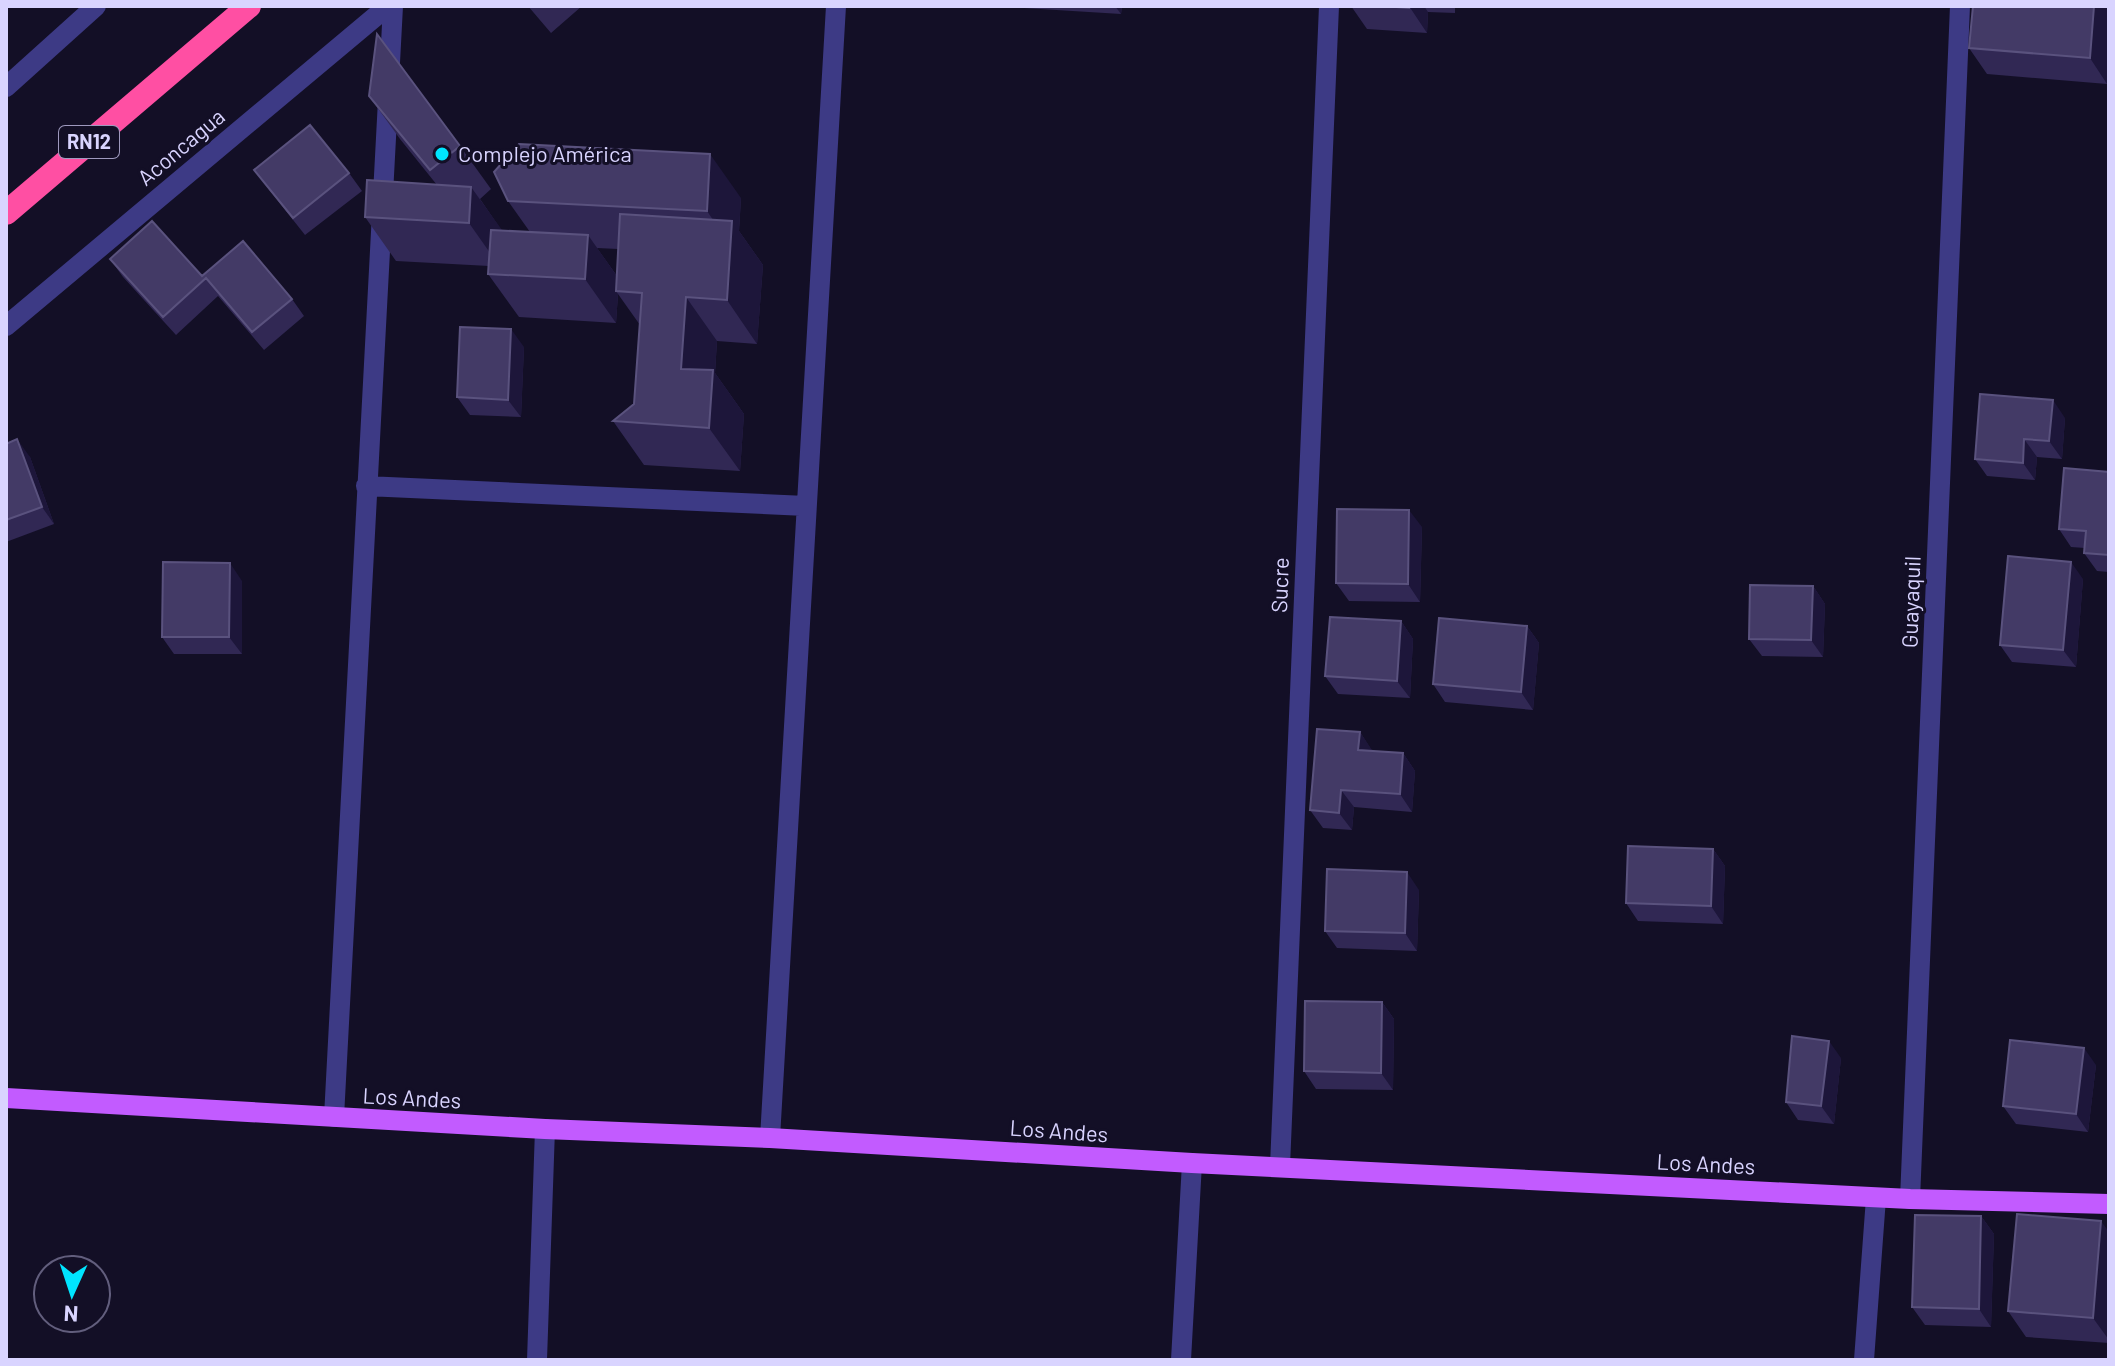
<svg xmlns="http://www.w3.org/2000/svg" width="2115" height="1366" viewBox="0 0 2115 1366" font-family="Barlow,sans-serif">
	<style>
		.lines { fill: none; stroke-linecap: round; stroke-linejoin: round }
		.minor { stroke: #3d3a85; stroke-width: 20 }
		.major { stroke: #c25bff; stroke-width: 20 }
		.highway { stroke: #ff4fa3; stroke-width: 24 }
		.wall { fill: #312854; fill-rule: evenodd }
		.shaded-wall { fill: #1d163a }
		.building { fill: #433a66; stroke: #5a527e; stroke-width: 2 }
		.poi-dot { fill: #00e5ff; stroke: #130f26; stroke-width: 3 }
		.labels { text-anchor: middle; stroke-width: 6; stroke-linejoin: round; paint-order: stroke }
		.shield { fill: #130f26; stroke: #9e99be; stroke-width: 2 }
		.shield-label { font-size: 20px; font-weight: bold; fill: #d9d4ff }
		.street-label { font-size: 22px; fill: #d9d4ff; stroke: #130f26 }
		.poi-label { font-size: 22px; fill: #d9d4ff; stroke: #130f26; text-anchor: start }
	</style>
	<rect width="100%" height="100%" fill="#130f26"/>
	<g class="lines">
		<path class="minor" d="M 6,87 L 96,6
			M 6,326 L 388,6
			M 366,486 L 806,506
			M 334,1117 L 393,6
			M 770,1138 L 836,6
			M 1280,1166 L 1329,6
			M 1910,1199 L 1960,6
			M 537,1360 L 545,1129
			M 1181,1360 L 1192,1163
			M 1864,1360 L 1876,1198"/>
		<path class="major" d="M 6,1098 L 545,1129 L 770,1138 L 1192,1163 L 1910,1199 L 2109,1204"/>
		<path class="highway" d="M 6,213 L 249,6"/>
	</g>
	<path class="wall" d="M 528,6 L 582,6 L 551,33 Z
		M 994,6 L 1122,6 L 1121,14 Z
		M 1351,6 L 1455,6 L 1455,13 L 1428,12 L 1427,33 L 1367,29 Z
		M 2109,6 L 2109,65 L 2107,84 L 1987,74 L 1969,48 Z
		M 369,96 L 460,146 L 491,189 L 480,199 L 502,231 L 530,232 L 508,201 L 741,198 L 739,231 L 763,265 L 757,344 L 717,341 L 715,373 L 744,414 L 740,471 L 644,465 L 613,421 L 634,404 L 640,325 L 618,294 L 616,323 L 519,317 L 488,274 L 489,266 L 396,261 L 365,217 L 437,185 L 400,139 ZM 597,248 L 618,249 L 617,276 Z
		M 254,170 L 349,173 L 362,191 L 305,235 L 267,187 Z
		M 110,259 L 202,276 L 292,299 L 304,316 L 264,350 L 218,296 L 176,335 L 123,277 Z
		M 524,347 L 521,417 L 470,415 L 457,397 Z
		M 2065,418 L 2062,459 L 2037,457 L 2035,480 L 1987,476 L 1975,459 Z
		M 6,444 L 30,457 L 54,524 L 6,542 Z
		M 2109,472 L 2109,572 L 2097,571 L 2084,553 L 2085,548 L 2071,547 L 2059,529 Z
		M 1422,527 L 1420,602 L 1349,601 L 1336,583 Z
		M 2083,579 L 2076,667 L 2012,662 L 2000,645 Z
		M 242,581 L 242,654 L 174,654 L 162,637 Z
		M 1813,586 L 1825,604 L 1823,657 L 1762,656 L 1749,639 Z
		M 1401,621 L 1413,639 L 1410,698 L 1338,694 L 1325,676 Z
		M 1527,626 L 1539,643 L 1533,710 L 1445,702 L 1433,684 Z
		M 1360,732 L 1372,751 L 1403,753 L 1415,771 L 1412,812 L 1354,807 L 1352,830 L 1323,828 L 1310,810 Z
		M 1713,849 L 1725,866 L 1723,924 L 1638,921 L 1626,903 Z
		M 1419,890 L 1417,951 L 1337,948 L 1325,931 Z
		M 1382,1002 L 1394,1019 L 1393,1090 L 1316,1089 L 1304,1071 Z
		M 1841,1058 L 1834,1124 L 1798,1120 L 1786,1102 Z
		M 2096,1065 L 2088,1132 L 2016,1124 L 2003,1106 Z
		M 1981,1216 L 1994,1234 L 1991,1327 L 1925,1325 L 1912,1307 Z
		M 2109,1232 L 2109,1343 L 2026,1337 L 2008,1311 Z"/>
	<path class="shaded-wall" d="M 1115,6 L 1122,6 L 1121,14 Z
		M 1409,6 L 1424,6 L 1428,12 L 1427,33 Z
		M 2094,6 L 2109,6 L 2109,65 L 2107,84 L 2090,58 Z
		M 710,154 L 741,198 L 739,231 L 763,265 L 757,344 L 727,300 L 730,245 L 707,211 Z
		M 471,187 L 502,230 L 500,267 L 469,223 Z
		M 588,235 L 619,279 L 616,291 L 618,294 L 616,323 L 585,279 Z
		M 686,297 L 717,341 L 715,373 L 744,414 L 740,471 L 709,428 L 681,369 Z
		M 511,329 L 524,347 L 521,417 L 508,400 Z
		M 2053,400 L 2065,418 L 2062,459 L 2049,441 Z
		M 17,439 L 30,457 L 54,524 L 42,507 Z
		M 2024,439 L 2037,457 L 2035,480 L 2023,463 Z
		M 1409,510 L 1422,527 L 1420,602 L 1408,584 Z
		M 2071,562 L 2083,579 L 2076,667 L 2063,650 Z
		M 230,563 L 242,581 L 242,654 L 229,637 Z
		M 1813,586 L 1825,604 L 1823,657 L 1811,640 Z
		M 1401,621 L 1413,639 L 1410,698 L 1397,681 Z
		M 1527,626 L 1539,643 L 1533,710 L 1521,692 Z
		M 1360,732 L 1372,750 L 1371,767 L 1358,750 Z
		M 1403,753 L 1415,771 L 1412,812 L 1400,794 Z
		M 1341,790 L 1354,807 L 1352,830 L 1339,813 Z
		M 1713,849 L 1725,866 L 1723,924 L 1711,906 Z
		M 1407,872 L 1419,890 L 1417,951 L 1405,933 Z
		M 1382,1002 L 1394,1019 L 1393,1090 L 1381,1073 Z
		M 1829,1041 L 1841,1058 L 1834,1124 L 1821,1106 Z
		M 2084,1048 L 2096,1065 L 2088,1132 L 2076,1114 Z
		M 1981,1216 L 1994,1234 L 1991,1327 L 1979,1309 Z
		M 2101,1221 L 2109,1232 L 2109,1340 L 2093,1318 Z"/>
	<path class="building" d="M 1382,6 L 1409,6 L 1409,8 Z
		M 1973,6 L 2094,6 L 2090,58 L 1969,48 Z
		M 377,34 L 460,146 L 430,170 L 369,96 Z
		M 310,125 L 349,173 L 293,218 L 254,170 Z
		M 519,144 L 710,154 L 707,211 L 508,201 L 494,172 Z
		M 367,180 L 471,187 L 469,223 L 365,217 Z
		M 620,214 L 732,221 L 727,300 L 686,297 L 681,369 L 713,370 L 709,428 L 613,421 L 634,404 L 642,293 L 616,291 Z
		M 152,221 L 202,276 L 243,241 L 292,299 L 252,332 L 206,278 L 163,317 L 110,259 Z
		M 491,230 L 588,235 L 585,279 L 488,274 Z
		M 460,327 L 511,329 L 508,400 L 457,397 Z
		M 1980,394 L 2053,400 L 2049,441 L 2024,439 L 2023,463 L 1975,459 Z
		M 17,439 L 42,507 L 6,520 L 6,444 Z
		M 2064,468 L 2109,472 L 2109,555 L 2084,553 L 2086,531 L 2059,529 Z
		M 1337,509 L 1409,510 L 1408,584 L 1336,583 Z
		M 2008,556 L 2071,562 L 2063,650 L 2000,645 Z
		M 163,562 L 230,563 L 229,637 L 162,637 Z
		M 1750,585 L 1813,586 L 1811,640 L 1749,639 Z
		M 1330,617 L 1401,621 L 1397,681 L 1325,676 Z
		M 1439,618 L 1527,626 L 1521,692 L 1433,684 Z
		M 1317,729 L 1360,732 L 1358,750 L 1403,753 L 1400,794 L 1341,790 L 1339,813 L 1310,810 Z
		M 1628,846 L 1713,849 L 1711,906 L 1626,903 Z
		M 1327,869 L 1407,872 L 1405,933 L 1325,931 Z
		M 1305,1001 L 1382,1002 L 1381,1073 L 1304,1071 Z
		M 1792,1036 L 1829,1041 L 1821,1106 L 1786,1102 Z
		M 2010,1040 L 2084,1048 L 2076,1114 L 2003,1106 Z
		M 2017,1214 L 2101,1221 L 2093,1318 L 2008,1311 Z
		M 1915,1215 L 1981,1216 L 1979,1309 L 1912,1307 Z"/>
	<circle class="poi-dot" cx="442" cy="154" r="8"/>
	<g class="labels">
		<rect class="shield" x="59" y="126" width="60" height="32" rx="6"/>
		<g class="shield-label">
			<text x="89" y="149">RN12</text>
		</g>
		<g class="street-label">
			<text transform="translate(181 147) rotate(-40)" y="8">Aconcagua</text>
			<text transform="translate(1280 585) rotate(-88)" y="8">Sucre</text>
			<text transform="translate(1911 602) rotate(-88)" y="8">Guayaquil</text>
			<text transform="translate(412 1098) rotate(3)" y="8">Los Andes</text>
			<text transform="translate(1059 1131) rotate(4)" y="8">Los Andes</text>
			<text transform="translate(1706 1164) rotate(3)" y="8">Los Andes</text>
		</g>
		<g class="poi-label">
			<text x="458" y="162">Complejo América</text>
		</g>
	</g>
	<rect width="2115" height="1366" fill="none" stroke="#d9d4ff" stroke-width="16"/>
	<g transform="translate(72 1294) rotate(183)"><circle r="38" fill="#130f26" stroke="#625e7d" stroke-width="2"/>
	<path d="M0-6L14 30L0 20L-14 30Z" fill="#00e5ff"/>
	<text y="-12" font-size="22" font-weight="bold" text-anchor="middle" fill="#d9d4ff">N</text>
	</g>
</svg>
